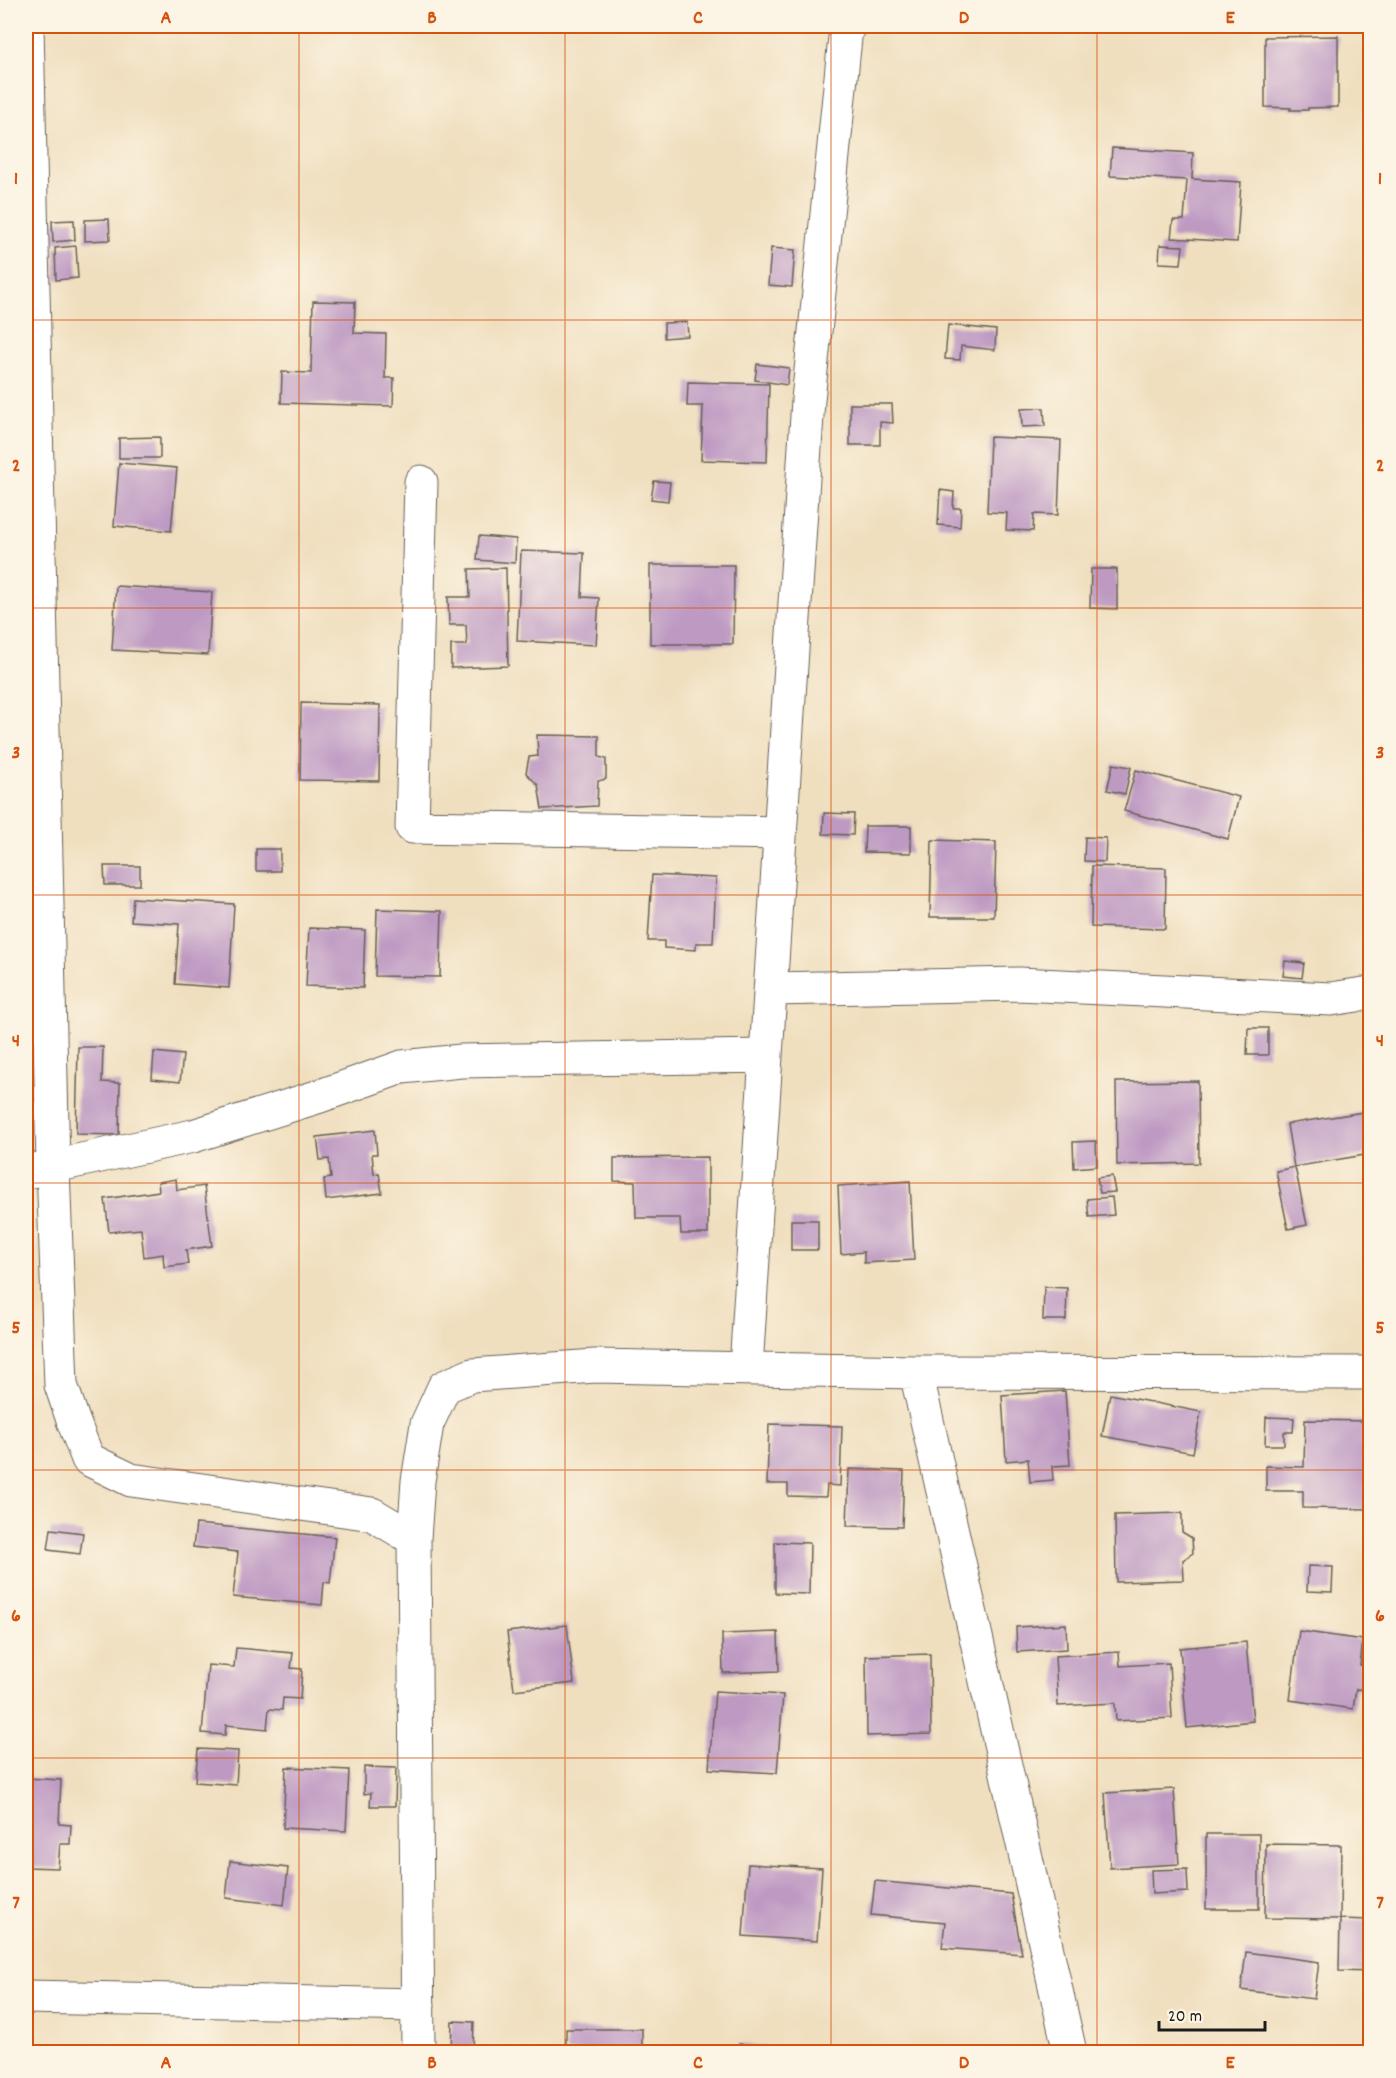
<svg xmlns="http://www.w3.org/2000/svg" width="1396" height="2078" viewBox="0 0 1396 2078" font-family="Dekko,sans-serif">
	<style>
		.building { fill: #be9ac3 }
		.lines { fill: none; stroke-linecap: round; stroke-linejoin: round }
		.minor-casing { stroke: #666055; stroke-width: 35 }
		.minor { stroke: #fff; stroke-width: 33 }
		.grid { fill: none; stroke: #d4530e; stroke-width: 1.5; stroke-opacity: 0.55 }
		.neatline { fill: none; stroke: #d4530e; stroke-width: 2 }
		.grid-label { font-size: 20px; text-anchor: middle; font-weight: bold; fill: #d4530e }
	</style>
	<rect width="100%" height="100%" fill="#fcf5e5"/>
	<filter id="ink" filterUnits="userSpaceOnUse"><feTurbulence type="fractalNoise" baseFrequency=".0167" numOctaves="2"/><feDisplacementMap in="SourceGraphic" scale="12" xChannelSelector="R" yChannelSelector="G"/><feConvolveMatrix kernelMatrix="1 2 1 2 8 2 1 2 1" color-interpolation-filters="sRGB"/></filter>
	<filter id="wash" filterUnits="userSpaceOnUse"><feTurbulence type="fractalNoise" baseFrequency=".008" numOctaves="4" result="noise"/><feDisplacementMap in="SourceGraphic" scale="24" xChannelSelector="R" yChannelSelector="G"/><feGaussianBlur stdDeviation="1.35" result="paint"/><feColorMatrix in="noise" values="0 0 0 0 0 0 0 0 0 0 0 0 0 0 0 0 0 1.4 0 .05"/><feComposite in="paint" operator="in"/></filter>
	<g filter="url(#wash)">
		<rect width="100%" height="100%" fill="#f0dfbf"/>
		<g id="blocks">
			<path class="building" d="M 1338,36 L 1338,107 L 1308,108 L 1308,110 L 1290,110 L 1291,108 L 1265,107 L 1265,37 Z
				M 1112,148 L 1193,153 L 1192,179 L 1241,182 L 1237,242 L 1171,238 L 1173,220 L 1184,220 L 1187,180 L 1110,176 Z
				M 109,219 L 110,240 L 85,241 L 85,220 Z
				M 74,220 L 75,240 L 53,242 L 52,221 Z
				M 1160,245 L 1183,246 L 1181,264 L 1159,263 Z
				M 76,246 L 78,278 L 56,280 L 55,248 Z
				M 771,248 L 795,250 L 792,287 L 768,285 Z
				M 313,301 L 355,302 L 354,333 L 386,334 L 385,378 L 394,378 L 393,406 L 281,403 L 282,372 L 311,373 Z
				M 687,322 L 688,336 L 664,338 L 664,323 Z
				M 948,325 L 996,330 L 995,350 L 961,346 L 960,360 L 945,359 Z
				M 757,364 L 789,368 L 787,385 L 755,380 Z
				M 688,382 L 769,384 L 767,462 L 701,460 L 703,406 L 687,406 Z
				M 850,404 L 892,404 L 893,423 L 880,422 L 880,445 L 850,445 Z
				M 1044,408 L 1045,426 L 1022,427 L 1021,409 Z
				M 160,437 L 160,458 L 119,458 L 119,438 Z
				M 990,437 L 1061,440 L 1058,515 L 1034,514 L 1033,531 L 1006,530 L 1007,513 L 987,512 Z
				M 119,463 L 177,468 L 171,531 L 114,526 Z
				M 654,481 L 670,482 L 668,501 L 651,499 Z
				M 940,490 L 954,492 L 953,508 L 961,508 L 960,527 L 938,525 Z
				M 479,536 L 516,539 L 515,563 L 477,560 Z
				M 521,551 L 584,553 L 582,597 L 599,598 L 596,645 L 517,641 Z
				M 650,565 L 734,565 L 733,644 L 650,644 Z
				M 506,568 L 508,666 L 451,668 L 451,645 L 467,645 L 466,625 L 449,625 L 448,597 L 470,597 L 469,569 Z
				M 1091,569 L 1117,569 L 1117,609 L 1090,608 Z
				M 116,586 L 212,592 L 208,655 L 112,650 Z
				M 301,703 L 380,705 L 379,781 L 300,780 Z
				M 537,735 L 599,736 L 599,757 L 606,759 L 606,779 L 598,781 L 597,806 L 542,809 L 538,785 L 526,773 L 529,757 L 538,756 Z
				M 1113,764 L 1131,767 L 1125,794 L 1107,790 Z
				M 1136,770 L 1239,797 L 1228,839 L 1124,811 Z
				M 824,813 L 854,814 L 853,835 L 823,834 Z
				M 865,826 L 911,826 L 911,853 L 864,852 Z
				M 1085,837 L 1106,838 L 1105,862 L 1084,861 Z
				M 932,840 L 996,842 L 994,917 L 930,917 Z
				M 256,849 L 280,849 L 280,871 L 256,871 Z
				M 104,866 L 140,866 L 140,885 L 105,885 Z
				M 1092,866 L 1166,868 L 1165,929 L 1091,927 Z
				M 652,875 L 716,878 L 713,943 L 696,943 L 696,950 L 664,948 L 664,941 L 648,941 Z
				M 133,898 L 234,904 L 229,988 L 175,984 L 179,924 L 131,921 Z
				M 377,909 L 442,911 L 440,977 L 375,976 Z
				M 309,928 L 365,930 L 363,988 L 306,986 Z
				M 1285,961 L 1304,963 L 1302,978 L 1283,976 Z
				M 1248,1028 L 1268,1028 L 1268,1055 L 1247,1055 Z
				M 78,1047 L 103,1047 L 102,1082 L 120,1083 L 119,1135 L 76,1134 Z
				M 154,1052 L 183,1055 L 180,1082 L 152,1079 Z
				M 1198,1081 L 1199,1163 L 1117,1165 L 1116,1082 Z
				M 1370,1111 L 1370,1154 L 1294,1167 L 1287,1124 Z
				M 375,1130 L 377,1154 L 372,1154 L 374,1174 L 379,1173 L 382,1193 L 326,1200 L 324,1179 L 331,1178 L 329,1159 L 320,1160 L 317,1137 Z
				M 1096,1141 L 1097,1166 L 1074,1168 L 1073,1142 Z
				M 708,1157 L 708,1234 L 681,1234 L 680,1218 L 636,1218 L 635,1182 L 614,1181 L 614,1158 Z
				M 1295,1167 L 1307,1225 L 1288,1229 L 1276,1171 Z
				M 1112,1176 L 1115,1192 L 1100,1193 L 1097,1178 Z
				M 176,1179 L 177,1190 L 204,1186 L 212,1246 L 186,1250 L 188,1264 L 164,1267 L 163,1254 L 144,1257 L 141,1229 L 109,1232 L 105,1199 L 159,1191 L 158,1182 Z
				M 910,1181 L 914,1260 L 864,1263 L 864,1252 L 841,1254 L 838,1186 Z
				M 1112,1197 L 1114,1215 L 1089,1217 L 1087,1199 Z
				M 791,1220 L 818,1220 L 818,1250 L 791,1250 Z
				M 1044,1287 L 1067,1288 L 1066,1320 L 1043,1320 Z
				M 1065,1391 L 1070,1465 L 1052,1466 L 1053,1480 L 1030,1482 L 1028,1459 L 1006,1461 L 1002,1395 Z
				M 1110,1394 L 1201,1412 L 1193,1453 L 1102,1436 Z
				M 1266,1417 L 1294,1418 L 1293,1432 L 1284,1432 L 1284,1445 L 1265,1445 Z
				M 1305,1420 L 1370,1421 L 1370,1509 L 1303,1508 L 1303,1491 L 1266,1491 L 1266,1466 L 1304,1467 Z
				M 769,1424 L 842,1426 L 840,1486 L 827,1485 L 826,1497 L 788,1496 L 788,1484 L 767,1484 Z
				M 849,1469 L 904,1471 L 902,1527 L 847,1526 Z
				M 1182,1513 L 1182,1532 L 1192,1538 L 1193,1553 L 1183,1560 L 1184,1580 L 1116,1582 L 1115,1515 Z
				M 196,1524 L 335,1537 L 330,1583 L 324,1582 L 322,1605 L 233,1597 L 238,1552 L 193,1547 Z
				M 51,1529 L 83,1533 L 80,1554 L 48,1550 Z
				M 775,1542 L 810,1543 L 809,1594 L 775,1593 Z
				M 1308,1566 L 1333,1567 L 1332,1592 L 1307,1591 Z
				M 1066,1624 L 1067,1649 L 1017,1652 L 1016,1627 Z
				M 567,1625 L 574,1683 L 514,1690 L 507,1632 Z
				M 1299,1631 L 1363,1640 L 1360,1665 L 1370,1666 L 1370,1679 L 1369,1690 L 1356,1689 L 1353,1709 L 1290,1700 Z
				M 778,1632 L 779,1671 L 723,1673 L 722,1634 Z
				M 1246,1642 L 1253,1721 L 1187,1728 L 1180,1648 Z
				M 236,1648 L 293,1653 L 291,1668 L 302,1669 L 300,1699 L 283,1698 L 282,1710 L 269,1709 L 267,1729 L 226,1725 L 225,1735 L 202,1733 L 208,1665 L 234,1667 Z
				M 1119,1652 L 1120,1666 L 1169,1663 L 1172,1718 L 1116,1721 L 1115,1703 L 1058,1706 L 1055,1656 Z
				M 930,1654 L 931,1734 L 867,1736 L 866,1656 Z
				M 715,1691 L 783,1695 L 777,1773 L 709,1769 Z
				M 198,1749 L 238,1751 L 236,1785 L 195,1782 Z
				M 286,1767 L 349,1770 L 346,1831 L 283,1828 Z
				M 364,1767 L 396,1768 L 395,1806 L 370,1806 L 371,1793 L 364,1794 Z
				M 26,1778 L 61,1780 L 59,1824 L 71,1825 L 70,1844 L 60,1844 L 58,1868 L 26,1867 Z
				M 1174,1789 L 1179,1864 L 1110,1868 L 1105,1793 Z
				M 1206,1834 L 1259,1834 L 1259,1909 L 1206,1909 Z
				M 1266,1844 L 1341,1845 L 1340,1919 L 1265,1918 Z
				M 230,1861 L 288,1868 L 284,1905 L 226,1898 Z
				M 748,1864 L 822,1868 L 817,1941 L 743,1936 Z
				M 1187,1869 L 1188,1892 L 1152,1894 L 1151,1870 Z
				M 875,1881 L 1011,1894 L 1022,1954 L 942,1948 L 945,1922 L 871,1915 Z
				M 1340,1919 L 1370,1920 L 1370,1972 L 1339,1971 Z
				M 1246,1952 L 1319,1962 L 1314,1999 L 1241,1990 Z
				M 452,2021 L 474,2022 L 473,2052 L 451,2052 Z
				M 566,2029 L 642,2029 L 642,2052 L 566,2052 Z
				M 739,2044 L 805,2051 L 805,2052 L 738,2052 Z"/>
		</g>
	</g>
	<g filter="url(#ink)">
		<use href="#blocks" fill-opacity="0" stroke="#666055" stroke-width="1.5"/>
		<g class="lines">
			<g class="minor-casing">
				<path id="minor" d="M 27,26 L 53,1167 L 61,1385 L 74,1423 L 88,1459 L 131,1480 L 372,1514 L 414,1539 L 418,2052
					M 421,482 L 412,827 L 779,833
					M 771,989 L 1019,984 L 1331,999 L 1370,993
					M 26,1172 L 193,1136 L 320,1096 L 402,1067 L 461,1061 L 765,1056
					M 746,1368 L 808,400 L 846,28 L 849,26
					M 916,1372 L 1070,2052
					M 414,1539 L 418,1481 L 427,1424 L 444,1387 L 472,1375 L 595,1366 L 916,1372 L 1370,1373
					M 26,1997 L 418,2005"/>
			</g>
			<use href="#minor" class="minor"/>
		</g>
	</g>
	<path class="grid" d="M 299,26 L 299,2052M 565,26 L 565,2052M 831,26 L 831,2052M 1097,26 L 1097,2052M 26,320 L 1370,320M 26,608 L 1370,608M 26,895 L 1370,895M 26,1183 L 1370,1183M 26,1470 L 1370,1470M 26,1758 L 1370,1758"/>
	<rect width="1396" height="2078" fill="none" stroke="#fcf5e5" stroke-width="66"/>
	<path d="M1159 2021v9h106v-9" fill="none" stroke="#1c1c1c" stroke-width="3"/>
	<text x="1168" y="2021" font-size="18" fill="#1c1c1c" stroke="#fcf5e5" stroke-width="4.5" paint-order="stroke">20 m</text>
	<rect x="33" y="33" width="1330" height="2012" class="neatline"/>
	<g class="grid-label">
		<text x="166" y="23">A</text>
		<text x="432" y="23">B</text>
		<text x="698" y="23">C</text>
		<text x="964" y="23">D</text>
		<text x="1230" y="23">E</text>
		<text x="16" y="184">1</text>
		<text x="1380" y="184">1</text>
		<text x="16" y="471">2</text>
		<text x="1380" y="471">2</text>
		<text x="16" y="758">3</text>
		<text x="1380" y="758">3</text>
		<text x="16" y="1046">4</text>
		<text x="1380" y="1046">4</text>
		<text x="16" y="1333">5</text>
		<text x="1380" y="1333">5</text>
		<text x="16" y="1621">6</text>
		<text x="1380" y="1621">6</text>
		<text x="16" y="1908">7</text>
		<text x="1380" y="1908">7</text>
		<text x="166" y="2068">A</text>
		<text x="432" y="2068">B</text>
		<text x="698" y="2068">C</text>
		<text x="964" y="2068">D</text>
		<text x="1230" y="2068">E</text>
	</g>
</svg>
